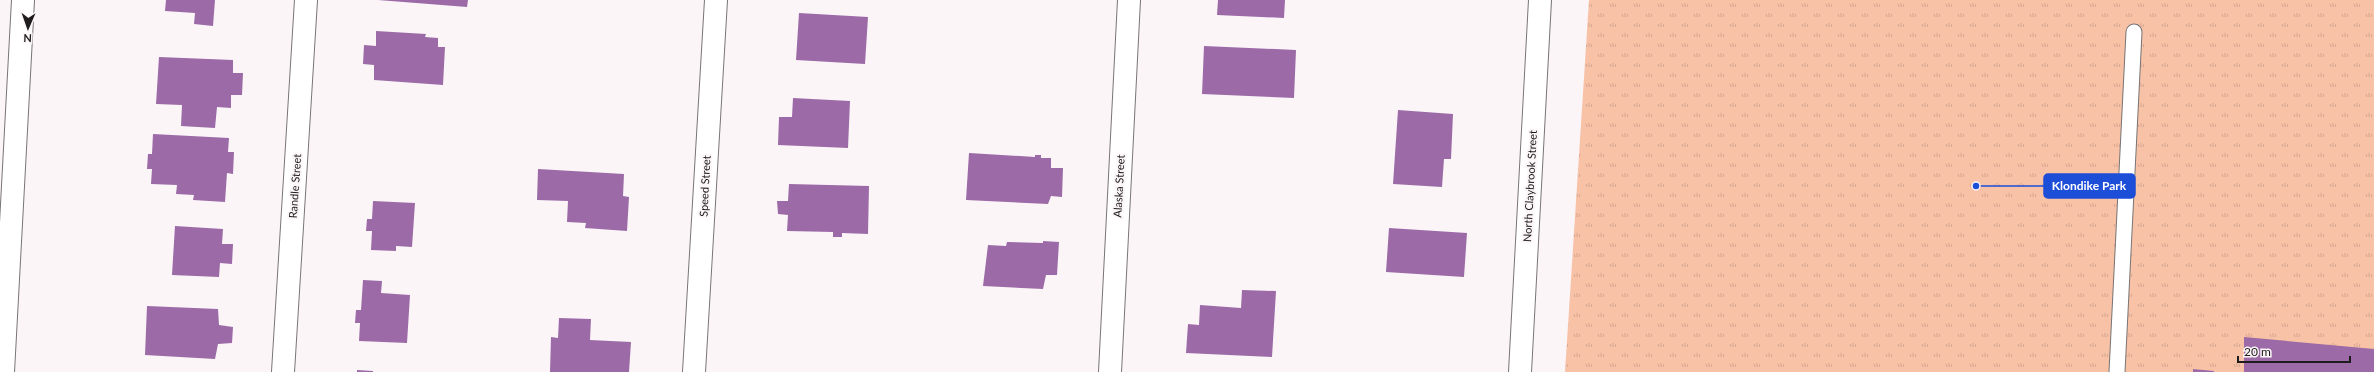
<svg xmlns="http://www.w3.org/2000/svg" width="2374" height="372" viewBox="0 0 2374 372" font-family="Lato,sans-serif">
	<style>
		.park { fill: url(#park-tufts) }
		.building { fill: #9c6aa7 }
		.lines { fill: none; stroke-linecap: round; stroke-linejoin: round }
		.service-casing { stroke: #797476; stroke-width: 17 }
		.minor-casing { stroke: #797476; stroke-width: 24 }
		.service { stroke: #fff; stroke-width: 15 }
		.minor { stroke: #fff; stroke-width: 22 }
		.labels { text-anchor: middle; stroke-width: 4; stroke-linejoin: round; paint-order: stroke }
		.street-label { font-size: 11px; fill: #1d1b1b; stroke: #fbf5f8 }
		.leader { fill: none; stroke: #1d4ed8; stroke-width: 1.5 }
		.callout-dot { fill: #1d4ed8; stroke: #fbf5f8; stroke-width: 1.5 }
		.callout { fill: #1d4ed8; stroke: #1d4ed8; stroke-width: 1.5 }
		.callout-label { font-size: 12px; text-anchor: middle; font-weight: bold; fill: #fff }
	</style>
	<defs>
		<pattern id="park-tufts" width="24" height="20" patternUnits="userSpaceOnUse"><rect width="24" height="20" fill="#f8c2a7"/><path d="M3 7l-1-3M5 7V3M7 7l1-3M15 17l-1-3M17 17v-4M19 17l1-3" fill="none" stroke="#d4a68f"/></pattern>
	</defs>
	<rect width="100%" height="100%" fill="#fbf5f8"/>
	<path class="park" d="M 1589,0 L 2374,0 L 2374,372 L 1565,372 Z"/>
	<path class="building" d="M 166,0 L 215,0 L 213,26 L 194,24 L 195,13 L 165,11 Z
		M 378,0 L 468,0 L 467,7 Z
		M 1218,0 L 1285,0 L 1284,18 L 1217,15 Z
		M 799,13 L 868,17 L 865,64 L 796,60 Z
		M 376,31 L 426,34 L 425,37 L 438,38 L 438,47 L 445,47 L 443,85 L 374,80 L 374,65 L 363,64 L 364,45 L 376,46 Z
		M 1204,46 L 1296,50 L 1294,98 L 1202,94 Z
		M 159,57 L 233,60 L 233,73 L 243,73 L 242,95 L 231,95 L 231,108 L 217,107 L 215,128 L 181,126 L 182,105 L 156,104 Z
		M 793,98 L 850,101 L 848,148 L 778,145 L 779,117 L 792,117 Z
		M 1398,110 L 1453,114 L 1451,159 L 1444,159 L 1442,187 L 1393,184 Z
		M 153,134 L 229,138 L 228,152 L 234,152 L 233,174 L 227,173 L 225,202 L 193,200 L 194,195 L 176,194 L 177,185 L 151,184 L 152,169 L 147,169 L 148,154 L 152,154 Z
		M 969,153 L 1035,157 L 1035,155 L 1041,155 L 1041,158 L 1051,158 L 1051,168 L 1063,168 L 1062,197 L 1051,196 L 1048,204 L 966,200 Z
		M 538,169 L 624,174 L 623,196 L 629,197 L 627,231 L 585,228 L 586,223 L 567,222 L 568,201 L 537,200 Z
		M 789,184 L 869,186 L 868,234 L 842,233 L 842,237 L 833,237 L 833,232 L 787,231 L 788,215 L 778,214 L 777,201 L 788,201 Z
		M 373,201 L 415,203 L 412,247 L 396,246 L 396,251 L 371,250 L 372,231 L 366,231 L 367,219 L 372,219 Z
		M 175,226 L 223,229 L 222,244 L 233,244 L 232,264 L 220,263 L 219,277 L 172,275 Z
		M 1389,228 L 1467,233 L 1464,277 L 1386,272 Z
		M 1043,241 L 1059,242 L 1057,275 L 1046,275 L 1043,289 L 983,286 L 988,245 L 1006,246 L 1007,242 L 1043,243 Z
		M 363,280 L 382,281 L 381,293 L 410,295 L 407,343 L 359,341 L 360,323 L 355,323 L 356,310 L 361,310 Z
		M 1242,290 L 1276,291 L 1272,357 L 1186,353 L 1188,324 L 1199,325 L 1200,305 L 1241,308 Z
		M 147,306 L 218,309 L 219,325 L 233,327 L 232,343 L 218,344 L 215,359 L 145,355 Z
		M 559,318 L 591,319 L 590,340 L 631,342 L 629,372 L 550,372 L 551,337 L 558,338 Z
		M 2244,337 L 2374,349 L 2374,372 L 2244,372 Z
		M 2193,369 L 2214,371 L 2214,372 L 2193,372 Z
		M 357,370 L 373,371 L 373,372 L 357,372 Z"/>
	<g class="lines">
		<g class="service-casing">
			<path id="service" d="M 2117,372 L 2134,32"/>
		</g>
		<g class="minor-casing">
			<path id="minor" d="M 3,372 L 23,0
				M 283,372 L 306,0
				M 694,372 L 716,0
				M 1110,372 L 1129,0
				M 1520,372 L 1540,0"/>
		</g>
		<use href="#service" class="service"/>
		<use href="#minor" class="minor"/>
	</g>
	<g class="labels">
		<g class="street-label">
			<text transform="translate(295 186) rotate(-86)" y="4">Randle Street</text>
			<text transform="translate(705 186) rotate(-87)" y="4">Speed Street</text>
			<text transform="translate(1119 186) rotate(-87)" y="4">Alaska Street</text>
			<text transform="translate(1530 186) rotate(-87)" y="4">North Claybrook Street</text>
		</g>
	</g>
	<path class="leader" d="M1976 186L2044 186"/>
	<circle class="callout-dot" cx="1976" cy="186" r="4"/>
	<rect class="callout" x="2044" y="174" width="91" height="24" rx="4"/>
	<g class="callout-label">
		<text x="2089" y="190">Klondike Park</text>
	</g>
	<g transform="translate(28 28) rotate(182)" stroke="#fbf5f8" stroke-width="3" paint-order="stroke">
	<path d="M0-3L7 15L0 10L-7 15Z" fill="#1d1b1b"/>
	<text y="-6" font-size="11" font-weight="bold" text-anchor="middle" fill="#1d1b1b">N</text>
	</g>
	<path d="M2238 356v6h112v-6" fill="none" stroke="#1d1b1b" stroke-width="2"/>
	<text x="2244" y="356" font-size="12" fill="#1d1b1b" stroke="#fbf5f8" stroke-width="3" paint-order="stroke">20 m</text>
</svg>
